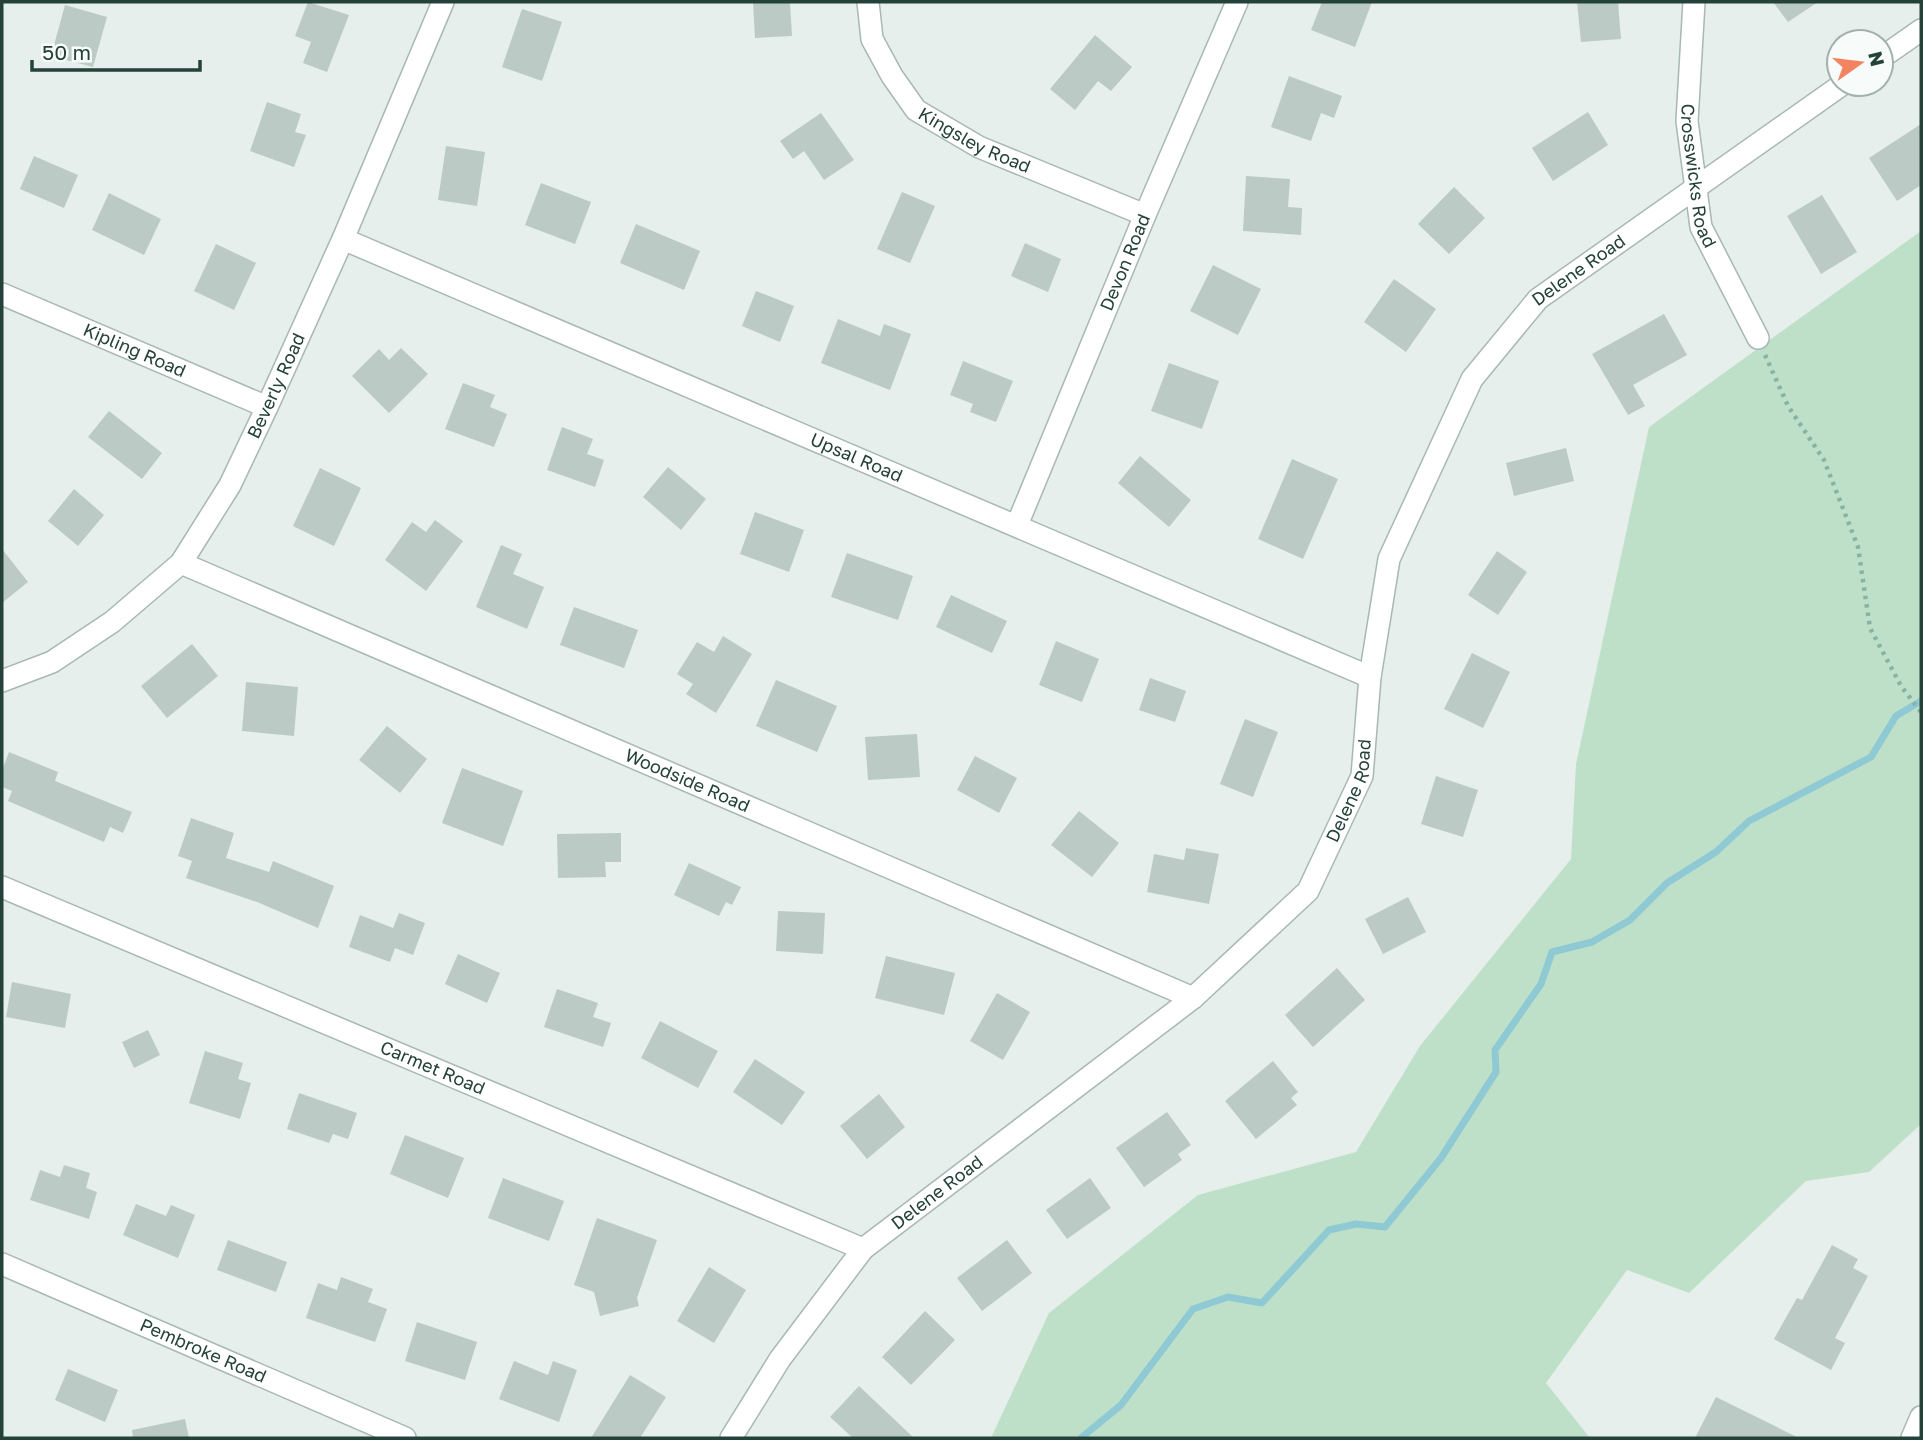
<svg xmlns="http://www.w3.org/2000/svg" width="1923" height="1440" viewBox="0 0 1923 1440" font-family="'Golos Text',sans-serif">
	<style>
		.green { fill: #bfe0c8 }
		.lines { fill: none; stroke-linecap: round; stroke-linejoin: round }
		.stream { stroke: #8ec9d4; stroke-width: 7 }
		.building { fill: #bbcac4 }
		.street-casing { stroke: #a8b8b2; stroke-width: 24 }
		.path { stroke: #86b3a5; stroke-width: 4.5; stroke-dasharray: 3.5 5; stroke-linecap: butt }
		.street { stroke: #fff; stroke-width: 21 }
		.labels { text-anchor: middle; stroke-width: 6; stroke-linejoin: round; paint-order: stroke }
		.street-label { font-size: 18px; fill: #24423a; stroke: #f7fbf9 }
	</style>
	<rect width="100%" height="100%" fill="#e6efeb"/>
	<path class="green" d="M 1921,231 L 1921,1124 L 1869,1172 L 1806,1181 L 1689,1293 L 1627,1270 L 1546,1383 L 1590,1438 L 991,1438 L 1049,1313 L 1198,1195 L 1356,1152 L 1420,1046 L 1571,859 L 1576,764 L 1649,427 Z"/>
	<g class="lines">
		<path class="stream" d="M 1081,1438 L 1121,1405 L 1193,1309 L 1228,1297 L 1262,1303 L 1329,1230 L 1356,1224 L 1385,1227 L 1441,1158 L 1496,1072 L 1495,1050 L 1541,984 L 1552,952 L 1592,942 L 1630,920 L 1667,883 L 1716,852 L 1749,821 L 1871,757 L 1896,716 L 1921,701"/>
	</g>
	<path class="building" d="M 308,2 L 349,15 L 327,72 L 303,63 L 311,42 L 295,36 Z
		M 753,2 L 790,2 L 792,36 L 755,38 Z
		M 1322,2 L 1372,2 L 1355,47 L 1311,30 Z
		M 1577,2 L 1618,2 L 1621,39 L 1581,42 Z
		M 1773,2 L 1818,2 L 1788,22 Z
		M 65,5 L 107,17 L 93,67 L 51,56 Z
		M 522,9 L 562,22 L 542,81 L 502,67 Z
		M 1095,35 L 1132,67 L 1111,91 L 1098,81 L 1075,110 L 1050,89 Z
		M 1289,76 L 1342,96 L 1334,118 L 1321,113 L 1311,141 L 1271,127 Z
		M 267,102 L 301,114 L 295,132 L 306,135 L 294,167 L 250,151 Z
		M 1588,112 L 1608,145 L 1553,181 L 1532,148 Z
		M 821,113 L 854,160 L 824,180 L 804,151 L 793,159 L 780,141 Z
		M 1921,124 L 1921,185 L 1897,201 L 1869,158 Z
		M 446,146 L 485,152 L 477,206 L 438,200 Z
		M 34,156 L 78,175 L 64,208 L 20,189 Z
		M 1246,176 L 1290,179 L 1288,207 L 1302,208 L 1301,235 L 1243,231 Z
		M 541,183 L 591,202 L 575,244 L 525,225 Z
		M 1454,187 L 1485,218 L 1449,254 L 1418,224 Z
		M 902,192 L 935,206 L 910,263 L 877,249 Z
		M 109,193 L 161,219 L 144,255 L 92,230 Z
		M 1822,195 L 1857,252 L 1821,274 L 1787,216 Z
		M 636,224 L 700,251 L 684,290 L 620,263 Z
		M 1025,243 L 1061,259 L 1048,292 L 1011,276 Z
		M 216,244 L 256,263 L 234,310 L 194,291 Z
		M 1213,265 L 1261,289 L 1238,335 L 1190,311 Z
		M 1394,279 L 1436,309 L 1406,352 L 1364,322 Z
		M 756,291 L 794,306 L 780,342 L 742,326 Z
		M 1664,314 L 1687,355 L 1633,385 L 1645,406 L 1628,415 L 1592,354 Z
		M 838,319 L 880,336 L 884,324 L 911,334 L 890,390 L 821,363 Z
		M 401,348 L 428,374 L 389,413 L 352,376 L 379,349 L 389,360 Z
		M 963,361 L 1013,381 L 996,422 L 970,412 L 973,404 L 950,395 Z
		M 1169,363 L 1219,381 L 1202,429 L 1151,411 Z
		M 463,383 L 495,395 L 490,407 L 507,414 L 494,447 L 445,429 Z
		M 109,411 L 162,453 L 142,479 L 88,437 Z
		M 562,427 L 593,439 L 587,454 L 604,460 L 595,487 L 547,470 Z
		M 1566,448 L 1574,481 L 1514,496 L 1506,463 Z
		M 1140,456 L 1191,500 L 1169,527 L 1118,483 Z
		M 1292,459 L 1338,479 L 1303,559 L 1258,539 Z
		M 668,467 L 706,499 L 681,530 L 643,497 Z
		M 320,468 L 361,488 L 334,546 L 293,526 Z
		M 74,489 L 104,515 L 78,546 L 48,521 Z
		M 755,512 L 804,530 L 789,572 L 740,554 Z
		M 435,520 L 463,541 L 426,591 L 385,560 L 412,522 L 426,532 Z
		M 501,545 L 522,554 L 513,574 L 544,587 L 527,629 L 476,607 Z
		M 2,549 L 28,582 L 2,603 Z
		M 1497,551 L 1527,572 L 1498,615 L 1468,595 Z
		M 847,553 L 913,576 L 898,620 L 831,597 Z
		M 951,595 L 1007,621 L 992,653 L 936,627 Z
		M 574,607 L 638,630 L 624,668 L 560,645 Z
		M 723,636 L 752,654 L 716,713 L 686,694 L 693,684 L 677,674 L 697,642 L 714,652 Z
		M 1056,641 L 1099,659 L 1082,702 L 1039,685 Z
		M 192,644 L 218,676 L 167,718 L 141,686 Z
		M 1472,653 L 1510,672 L 1483,728 L 1444,709 Z
		M 1150,678 L 1186,691 L 1175,722 L 1139,710 Z
		M 776,680 L 837,706 L 817,752 L 756,726 Z
		M 246,682 L 298,687 L 294,736 L 242,731 Z
		M 1245,719 L 1278,732 L 1253,797 L 1220,784 Z
		M 387,726 L 427,759 L 400,793 L 359,760 Z
		M 917,734 L 920,777 L 868,780 L 865,737 Z
		M 9,752 L 58,772 L 55,781 L 132,812 L 123,833 L 110,827 L 104,842 L 8,801 L 12,791 L 2,787 L 2,770 Z
		M 975,756 L 1017,778 L 999,813 L 957,790 Z
		M 462,768 L 523,791 L 503,846 L 442,823 Z
		M 1436,776 L 1478,790 L 1463,837 L 1421,824 Z
		M 1079,811 L 1119,843 L 1092,877 L 1051,845 Z
		M 191,818 L 234,833 L 226,858 L 269,872 L 273,861 L 334,886 L 318,928 L 257,902 L 186,878 L 192,861 L 178,856 Z
		M 621,833 L 621,862 L 605,862 L 606,877 L 558,878 L 557,834 Z
		M 1186,848 L 1219,854 L 1209,904 L 1147,892 L 1154,854 L 1184,860 Z
		M 689,863 L 741,887 L 732,905 L 726,902 L 719,916 L 674,895 Z
		M 1408,897 L 1426,932 L 1383,954 L 1365,919 Z
		M 778,911 L 825,913 L 823,954 L 776,951 Z
		M 399,913 L 425,923 L 413,955 L 395,948 L 390,962 L 349,947 L 360,915 L 393,928 Z
		M 458,954 L 500,973 L 487,1003 L 445,984 Z
		M 886,956 L 955,973 L 944,1015 L 875,998 Z
		M 1337,968 L 1365,1000 L 1313,1047 L 1285,1015 Z
		M 12,982 L 71,994 L 65,1028 L 6,1017 Z
		M 557,989 L 598,1003 L 593,1017 L 611,1023 L 603,1047 L 544,1027 Z
		M 997,993 L 1030,1012 L 1003,1060 L 970,1041 Z
		M 660,1021 L 718,1051 L 698,1088 L 641,1058 Z
		M 148,1030 L 160,1055 L 134,1068 L 122,1042 Z
		M 205,1051 L 243,1063 L 238,1079 L 251,1083 L 240,1119 L 189,1103 Z
		M 755,1059 L 805,1092 L 782,1125 L 733,1092 Z
		M 1273,1061 L 1298,1092 L 1291,1098 L 1297,1105 L 1256,1139 L 1225,1101 Z
		M 299,1093 L 357,1113 L 348,1139 L 333,1134 L 329,1143 L 287,1129 Z
		M 879,1094 L 905,1127 L 867,1159 L 840,1126 Z
		M 1167,1112 L 1191,1145 L 1178,1154 L 1182,1160 L 1144,1187 L 1116,1148 Z
		M 405,1135 L 464,1158 L 448,1198 L 390,1174 Z
		M 64,1165 L 90,1173 L 86,1188 L 97,1192 L 89,1219 L 30,1200 L 40,1170 L 60,1177 Z
		M 503,1178 L 564,1201 L 549,1241 L 488,1218 Z
		M 1090,1178 L 1111,1208 L 1067,1239 L 1046,1210 Z
		M 136,1204 L 166,1216 L 171,1205 L 195,1215 L 178,1258 L 123,1235 Z
		M 597,1218 L 657,1240 L 637,1298 L 639,1306 L 600,1316 L 594,1292 L 574,1285 Z
		M 228,1240 L 287,1262 L 276,1292 L 217,1270 Z
		M 1007,1240 L 1032,1273 L 982,1311 L 957,1278 Z
		M 1832,1245 L 1858,1259 L 1853,1268 L 1868,1276 L 1835,1338 L 1845,1343 L 1831,1370 L 1774,1339 L 1797,1298 L 1802,1300 Z
		M 709,1267 L 746,1290 L 714,1343 L 677,1321 Z
		M 341,1277 L 373,1289 L 368,1302 L 387,1309 L 375,1342 L 306,1318 L 318,1283 L 337,1290 Z
		M 925,1311 L 955,1340 L 911,1385 L 882,1357 Z
		M 417,1322 L 477,1342 L 465,1380 L 405,1361 Z
		M 514,1361 L 548,1375 L 553,1361 L 577,1370 L 559,1422 L 499,1399 Z
		M 68,1369 L 118,1390 L 105,1422 L 55,1400 Z
		M 630,1375 L 666,1397 L 640,1438 L 591,1438 Z
		M 859,1386 L 914,1438 L 853,1438 L 830,1417 Z
		M 1716,1397 L 1799,1438 L 1695,1438 Z
		M 185,1419 L 189,1438 L 133,1438 L 132,1430 Z"/>
	<g class="lines">
		<g class="street-casing">
			<g id="street">
				<path id="s1" d="M 868,2 L 872,39 L 892,76 L 916,110 L 979,147 L 1145,215"/>
				<path id="s2" d="M 1694,2 L 1687,121 L 1701,227 L 1758,338"/>
				<path d="M 1881,58 L 1921,30"/>
				<path id="s3" d="M 343,239 L 1370,677"/>
				<path id="s4" d="M 2,294 L 267,407"/>
				<path id="s5" d="M 1017,525 L 1145,215 L 1237,2"/>
				<path id="s6" d="M 181,563 L 1193,998"/>
				<path id="s7" d="M 2,681 L 52,662 L 112,622 L 181,563 L 230,485 L 267,407 L 343,239 L 443,2"/>
				<path id="s8" d="M 2,887 L 863,1249"/>
				<path id="s9" d="M 2,1264 L 405,1438"/>
				<path id="s10" d="M 731,1438 L 780,1359 L 863,1249 L 1193,998 L 1308,891 L 1362,776 L 1370,677 L 1389,559 L 1472,379 L 1538,299 L 1843,84"/>
				<path d="M 1912,1438 L 1921,1417"/>
			</g>
		</g>
		<path class="path" d="M 1765,355 L 1788,406 L 1824,460 L 1858,547 L 1870,628 L 1901,686 L 1921,712"/>
		<use href="#street" class="street"/>
	</g>
	<g class="labels">
		<g class="street-label">
			<text dy="6" stroke="none"><textPath href="#s1" startOffset="187">Kingsley Road</textPath></text>
			<text dy="6" stroke="none"><textPath href="#s2" startOffset="175">Crosswicks Road</textPath></text>
			<text dy="6" stroke="none"><textPath href="#s5" startOffset="284">Devon Road</textPath></text>
			<text dy="6" stroke="none"><textPath href="#s10" startOffset="1500">Delene Road</textPath></text>
			<text dy="6" stroke="none"><textPath href="#s4" startOffset="144">Kipling Road</textPath></text>
			<text dy="6" stroke="none"><textPath href="#s7" startOffset="418">Beverly Road</textPath></text>
			<text dy="6" stroke="none"><textPath href="#s3" startOffset="558">Upsal Road</textPath></text>
			<text dy="6" stroke="none"><textPath href="#s6" startOffset="551">Woodside Road</textPath></text>
			<text dy="6" stroke="none"><textPath href="#s10" startOffset="912">Delene Road</textPath></text>
			<text dy="6" stroke="none"><textPath href="#s8" startOffset="467">Carmet Road</textPath></text>
			<text dy="6" stroke="none"><textPath href="#s10" startOffset="324">Delene Road</textPath></text>
			<text dy="6" stroke="none"><textPath href="#s9" startOffset="219">Pembroke Road</textPath></text>
		</g>
	</g>
	<rect width="1923" height="1440" fill="none" stroke="#24423a" stroke-width="7"/>
	<g transform="translate(1860 63) rotate(76)"><circle r="33" fill="#f7fbf9" stroke="#a3b1ad" stroke-width="2"/>
	<path d="M0-5L12 26L0 18L-12 26Z" fill="#f4845f"/>
	<text y="-10" font-size="19" font-weight="bold" text-anchor="middle" fill="#24423a">N</text>
	</g>
	<path d="M32 60v10h168v-10" fill="none" stroke="#24423a" stroke-width="3.5"/>
	<text x="42" y="60" font-size="21" fill="#24423a" stroke="#f7fbf9" stroke-width="5" paint-order="stroke">50 m</text>
</svg>
